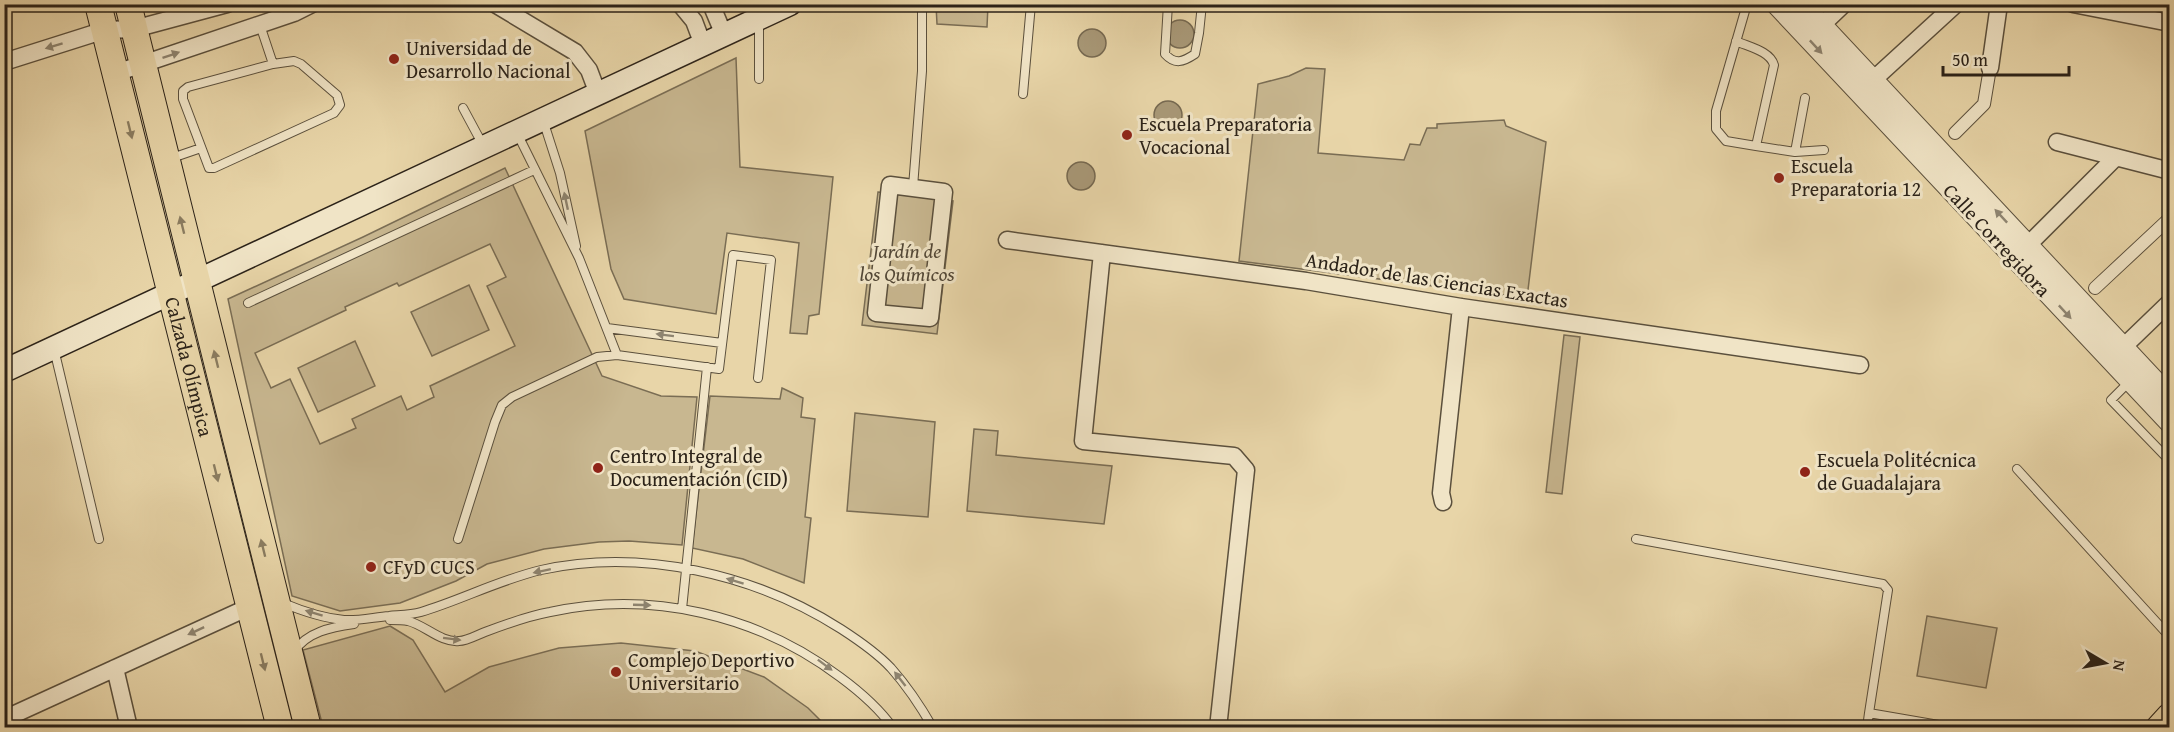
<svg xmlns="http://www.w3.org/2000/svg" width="2174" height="732" viewBox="0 0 2174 732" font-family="'Gentium Book Plus',serif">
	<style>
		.green { fill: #c8b790; stroke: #7a6d54; stroke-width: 1.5; fill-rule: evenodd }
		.water { fill: #a89877; stroke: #766951; stroke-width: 1.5 }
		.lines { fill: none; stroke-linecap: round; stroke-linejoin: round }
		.service-casing { stroke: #5b503d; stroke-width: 10 }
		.pedestrian-casing { stroke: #5b503d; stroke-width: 14 }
		.minor-casing { stroke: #5b503d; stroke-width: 19 }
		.tertiary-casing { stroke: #5b503d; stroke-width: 22 }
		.secondary-casing { stroke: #2c2319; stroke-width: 25 }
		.primary-casing { stroke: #2c2319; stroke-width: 28 }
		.service { stroke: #f0e4c6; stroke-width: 8 }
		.pedestrian { stroke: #f0e4c6; stroke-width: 12 }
		.minor { stroke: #f0e4c6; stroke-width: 16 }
		.tertiary { stroke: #f0e4c6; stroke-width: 20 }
		.secondary { stroke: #f0e4c6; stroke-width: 22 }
		.primary { stroke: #e8d5a8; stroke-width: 26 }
		.oneway { fill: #8e8470 }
		.oneway2 { fill: #8a7c60 }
		.poi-dot { fill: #8f2418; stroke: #f0e4c6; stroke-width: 2 }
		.labels { text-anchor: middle; stroke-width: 6; stroke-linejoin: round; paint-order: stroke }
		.poi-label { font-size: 20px; fill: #2c2319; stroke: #f0e4c6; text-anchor: start }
		.street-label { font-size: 20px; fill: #2c2319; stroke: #f0e4c6 }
		.park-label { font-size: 20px; font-style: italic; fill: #534837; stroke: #f0e4c6 }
	</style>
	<rect width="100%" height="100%" fill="#e8d5a8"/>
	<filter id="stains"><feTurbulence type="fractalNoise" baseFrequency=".00333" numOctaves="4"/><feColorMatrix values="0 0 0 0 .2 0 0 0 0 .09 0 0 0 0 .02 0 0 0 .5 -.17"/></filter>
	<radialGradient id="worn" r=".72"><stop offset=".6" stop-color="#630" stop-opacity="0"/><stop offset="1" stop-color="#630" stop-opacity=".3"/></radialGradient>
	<path class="green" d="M 936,5 L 988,5 L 987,27 L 937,24 Z
		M 736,58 L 740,167 L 833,177 L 819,314 L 809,316 L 807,334 L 790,333 L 799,243 L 727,233 L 716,314 L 624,299 L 611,269 L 585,131 Z
		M 1306,68 L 1325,69 L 1318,153 L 1404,160 L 1410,144 L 1420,145 L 1427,128 L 1437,128 L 1437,124 L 1504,120 L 1506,126 L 1546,142 L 1527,298 L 1239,261 L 1258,84 L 1289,76 Z
		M 505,168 L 602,376 L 661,396 L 697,397 L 682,545 L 629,541 L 599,542 L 544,549 L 487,564 L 456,581 L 400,603 L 340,611 L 292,596 L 228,299 L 363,237 ZM 490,244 L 506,277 L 487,286 L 515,346 L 430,386 L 434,397 L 407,410 L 401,396 L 352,419 L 356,428 L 320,444 L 290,379 L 271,388 L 255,353 L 346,310 L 345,307 L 397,283 L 399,286 Z
		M 878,192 L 953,201 L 937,334 L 862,325 Z
		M 469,285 L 489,330 L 432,356 L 411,312 Z
		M 1564,335 L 1580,337 L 1562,494 L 1546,492 Z
		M 355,341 L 375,386 L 318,412 L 298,368 Z
		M 782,388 L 803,398 L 801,417 L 815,419 L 805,517 L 811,518 L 804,583 L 743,559 L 692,548 L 710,396 L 780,399 Z
		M 855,413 L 935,422 L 928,517 L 847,511 Z
		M 974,429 L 998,431 L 996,455 L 1112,466 L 1104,524 L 967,511 Z
		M 1927,616 L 1997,628 L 1986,688 L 1917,676 Z
		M 390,626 L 413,640 L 445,692 L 489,667 L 559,648 L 621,643 L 695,651 L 764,677 L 808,708 L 827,727 L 323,727 L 303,650 Z"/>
	<path class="water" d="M1166 34a14 14 0 1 1 28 0a14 14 0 1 1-28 0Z
		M1078 43a14 14 0 1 1 28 0a14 14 0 1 1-28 0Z
		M1154 115a14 14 0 1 1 28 0a14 14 0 1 1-28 0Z
		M1067 176a14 14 0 1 1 28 0a14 14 0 1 1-28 0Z"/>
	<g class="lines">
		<g class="service-casing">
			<path id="service" d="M 1168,4 L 1165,54 C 1175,65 1183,62 1195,54 L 1199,33 L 1202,4
				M 1747,4 L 1716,111 L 1716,129 L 1726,141 L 1756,146 L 1795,152 L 1824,150
				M 260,25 L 273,64 L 188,87 L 183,91 L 183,99 L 209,168 L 214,168 L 334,113 L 340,105 L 337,95 L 301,64 L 294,61 L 273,64
				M 1736,41 C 1749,47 1770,51 1774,65 L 1756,146
				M 759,79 L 759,22
				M 1023,94 L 1031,4
				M 463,108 L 484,147
				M 543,120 L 560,173 L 576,246
				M 517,133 L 579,258 L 617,355
				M 1795,152 L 1805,98
				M 169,159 L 201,148
				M 913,187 L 922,71 L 922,4
				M 248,303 L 534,170
				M 607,328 L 722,343
				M 54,349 L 99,539
				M 2130,381 L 2111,400 L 2170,461
				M 2017,469 L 2170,637
				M 458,539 L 495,422 L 502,405 L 512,397 L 597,357 L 617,355 L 719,369 L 733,255 L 771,260 L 758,378
				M 1636,539 L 1883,584 L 1888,590 L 1869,713 L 1956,728
				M 283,603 C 302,611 323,618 344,620 C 359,621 375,617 389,616 C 399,615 411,615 421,612 C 461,600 499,580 541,570 C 642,548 755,574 841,629 C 858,640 877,653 891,668 C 907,686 921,707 933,728
				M 682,609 L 707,367
				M 390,620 C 396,620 403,620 408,621 C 425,625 441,643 459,641 C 467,641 477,635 485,632 C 506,624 528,616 550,612 C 651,590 758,615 840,677 C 859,691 879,708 893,728
				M 294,652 C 306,632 332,627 354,624
				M 972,728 L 979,725 L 1005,728
				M 1867,728 L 1869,713"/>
		</g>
		<g class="pedestrian-casing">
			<path id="pedestrian" d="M 1955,133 L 1984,104 L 1990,68
				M 2095,288 L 2170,218"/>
		</g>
		<g class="minor-casing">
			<path id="minor" d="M 495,4 L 575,52 L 589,70 L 598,94
				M 680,4 L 694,21 L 703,45
				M 711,4 L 724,35
				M 2073,4 L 2170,23
				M 1822,25 L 1844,4
				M 4,62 L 105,30 L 134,29 L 227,4
				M 1990,68 L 1999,4
				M 116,73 L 294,13 L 312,4
				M 1873,80 L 1956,4
				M 2057,142 L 2170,171
				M 890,185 L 944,192 L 930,318 L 876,313 Z
				M 1007,240 L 1306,281 L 1461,307 L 1860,365
				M 1102,253 L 1083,441 L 1234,456 L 1246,470 L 1218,728
				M 2019,254 L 2116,157
				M 2114,356 L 2170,302
				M 1443,502 L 1441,493 L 1461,307
				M 115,668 L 129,728
				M 4,719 L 249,607"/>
		</g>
		<g class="tertiary-casing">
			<path id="tertiary" d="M 1776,4 L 2170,423
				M 1802,4 L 2170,397"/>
		</g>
		<g class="secondary-casing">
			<path id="secondary" d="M 4,371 L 790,4"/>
		</g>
		<g class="primary-casing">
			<g id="primary">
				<path id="s1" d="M 98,4 L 280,728"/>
				<path d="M 128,4 L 308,728"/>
				<path d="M 2159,728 L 2170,716"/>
			</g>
		</g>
		<use href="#service" class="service"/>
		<use href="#pedestrian" class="pedestrian"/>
		<use href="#minor" class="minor"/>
		<use href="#tertiary" class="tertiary"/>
		<use href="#secondary" class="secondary"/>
		<use href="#primary" class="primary"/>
	</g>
	<defs><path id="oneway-solid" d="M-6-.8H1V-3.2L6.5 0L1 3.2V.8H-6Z" transform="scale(1.5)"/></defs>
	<g class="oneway">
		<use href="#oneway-solid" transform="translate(54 46) rotate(163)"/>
		<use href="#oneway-solid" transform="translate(1816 47) rotate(47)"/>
		<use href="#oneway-solid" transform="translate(171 55) rotate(-19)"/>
		<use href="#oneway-solid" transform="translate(566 201) rotate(-102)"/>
		<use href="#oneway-solid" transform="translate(2001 216) rotate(-133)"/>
		<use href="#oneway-solid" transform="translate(2065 312) rotate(47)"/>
		<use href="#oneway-solid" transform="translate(665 335) rotate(-173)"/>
		<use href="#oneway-solid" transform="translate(542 571) rotate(168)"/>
		<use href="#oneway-solid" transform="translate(735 581) rotate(-163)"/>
		<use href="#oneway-solid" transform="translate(642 605) rotate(2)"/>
		<use href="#oneway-solid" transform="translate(314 613) rotate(-163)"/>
		<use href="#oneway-solid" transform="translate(196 631) rotate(155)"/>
		<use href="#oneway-solid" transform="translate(452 639) rotate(7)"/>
		<use href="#oneway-solid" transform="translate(825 665) rotate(37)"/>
		<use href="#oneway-solid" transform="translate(900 679) rotate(-128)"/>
	</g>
	<g class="oneway2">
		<use href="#oneway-solid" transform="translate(130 130) rotate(76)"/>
		<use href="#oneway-solid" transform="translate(182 225) rotate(-104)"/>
		<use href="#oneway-solid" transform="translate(216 359) rotate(-104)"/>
		<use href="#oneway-solid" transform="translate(216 473) rotate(76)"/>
		<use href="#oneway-solid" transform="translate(263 548) rotate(-104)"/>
		<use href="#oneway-solid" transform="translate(263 662) rotate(76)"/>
	</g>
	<g class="poi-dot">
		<circle cx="394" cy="59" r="6"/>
		<circle cx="1127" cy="135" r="6"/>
		<circle cx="1779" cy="178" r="6"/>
		<circle cx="598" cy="468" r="6"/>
		<circle cx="1805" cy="472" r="6"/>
		<circle cx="371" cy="567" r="6"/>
		<circle cx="616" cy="672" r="6"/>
	</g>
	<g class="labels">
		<g class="poi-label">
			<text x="406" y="55">Universidad de<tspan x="406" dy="23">Desarrollo Nacional</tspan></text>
			<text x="1139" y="131">Escuela Preparatoria<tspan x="1139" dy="23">Vocacional</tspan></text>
			<text x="1791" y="173">Escuela<tspan x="1791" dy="23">Preparatoria 12</tspan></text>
			<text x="610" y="463">Centro Integral de<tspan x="610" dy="23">Documentación (CID)</tspan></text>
			<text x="1817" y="467">Escuela Politécnica<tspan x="1817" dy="23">de Guadalajara</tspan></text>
			<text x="383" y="574">CFyD CUCS</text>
			<text x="628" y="667">Complejo Deportivo<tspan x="628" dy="23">Universitario</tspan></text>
		</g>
		<g class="street-label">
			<text transform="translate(1997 240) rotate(47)" y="7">Calle Corregidora</text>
			<text transform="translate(1437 280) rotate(9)" y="7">Andador de las Ciencias Exactas</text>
			<text dy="7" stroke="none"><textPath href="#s1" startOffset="374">Calzada Olímpica</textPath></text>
		</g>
		<g class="park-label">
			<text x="907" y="258">Jardín de<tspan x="907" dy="23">los Químicos</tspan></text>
		</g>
	</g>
	<rect width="2174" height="732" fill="none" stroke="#e8d5a8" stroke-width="24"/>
	<rect x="6" y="6" width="2162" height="720" fill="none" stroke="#2c2319" stroke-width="3"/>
	<rect x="12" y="12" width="2150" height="708" fill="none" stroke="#2c2319" stroke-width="1.5"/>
	<g transform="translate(2105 663) rotate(100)" stroke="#f0e4c6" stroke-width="4.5" paint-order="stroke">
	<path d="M0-4.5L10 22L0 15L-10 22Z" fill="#2c2319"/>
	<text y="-9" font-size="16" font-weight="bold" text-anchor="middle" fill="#2c2319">N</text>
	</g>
	<path d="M1943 66v9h126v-9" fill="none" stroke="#2c2319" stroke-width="3"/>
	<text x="1952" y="66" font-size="18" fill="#2c2319" stroke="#f0e4c6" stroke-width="4.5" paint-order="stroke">50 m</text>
	<rect width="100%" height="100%" filter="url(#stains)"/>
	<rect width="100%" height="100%" fill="url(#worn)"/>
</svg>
